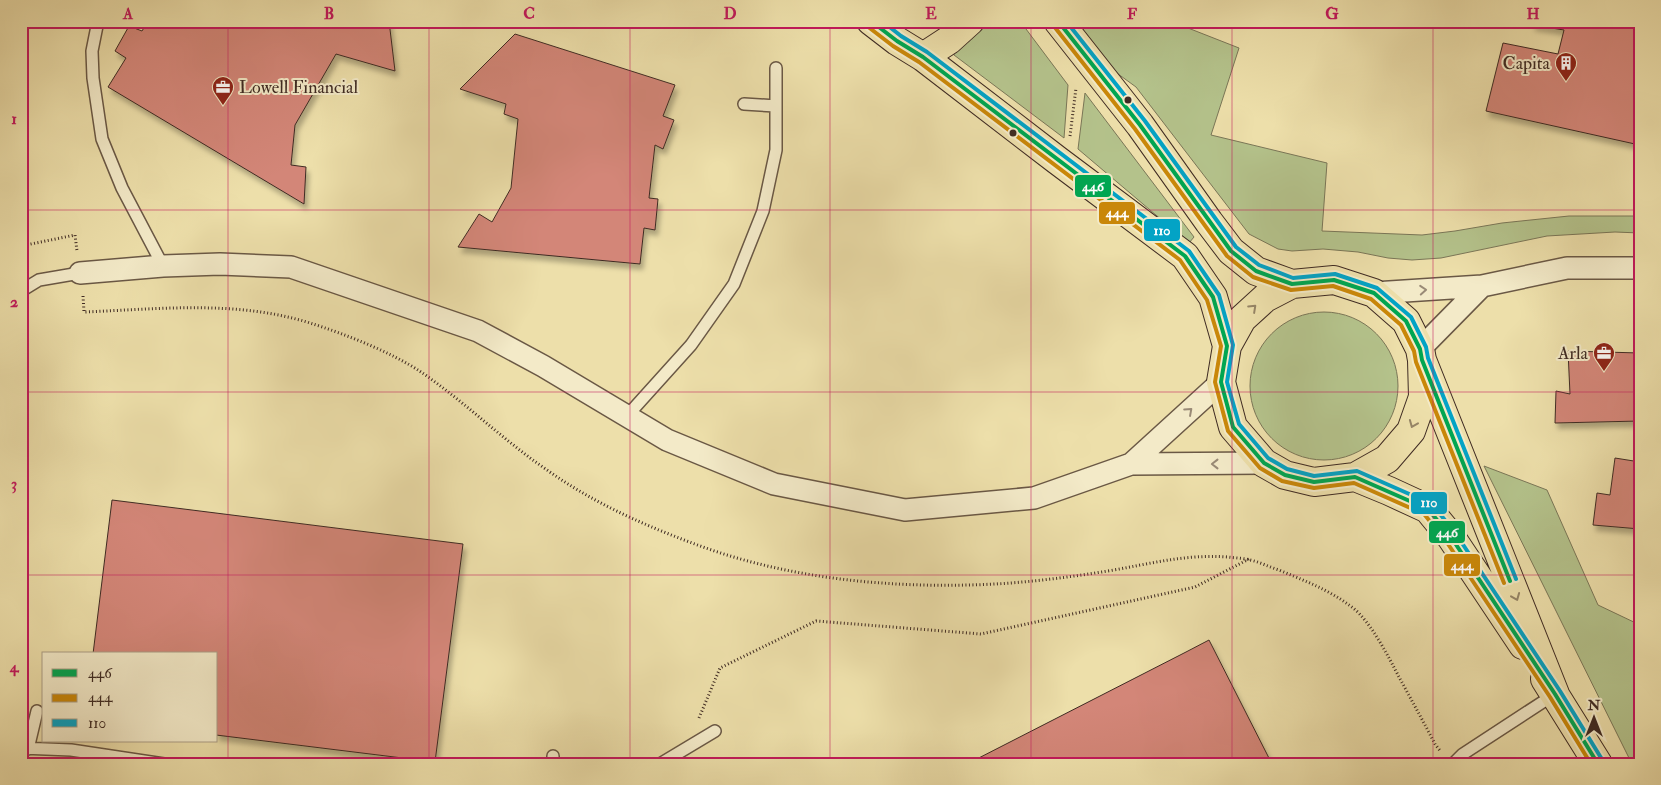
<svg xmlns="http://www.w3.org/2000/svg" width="1661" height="785" viewBox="0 0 1661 785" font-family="'IM FELL Double Pica',serif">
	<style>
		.green { fill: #b4c28b; stroke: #7a7657 }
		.building { fill: #d38678; stroke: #3f2b23; filter: url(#shadow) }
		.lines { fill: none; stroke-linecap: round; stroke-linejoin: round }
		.service-casing { stroke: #6a5845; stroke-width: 14 }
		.minor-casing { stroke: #6a5845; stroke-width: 24 }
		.primary-casing { stroke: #3f2b23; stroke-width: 30 }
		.path { stroke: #3f2b23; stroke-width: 3; stroke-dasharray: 1 2.5; stroke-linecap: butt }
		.service { stroke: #f3eac8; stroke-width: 11 }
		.minor { stroke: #f3eac8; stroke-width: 21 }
		.primary { stroke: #eddfaa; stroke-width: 28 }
		.bus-1-casing { stroke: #f3eac8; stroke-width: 8 }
		.bus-2-casing { stroke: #f3eac8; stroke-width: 8 }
		.bus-3-casing { stroke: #f3eac8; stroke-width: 8 }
		.bus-1 { stroke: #00a651; stroke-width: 4 }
		.bus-2 { stroke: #c98709; stroke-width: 4 }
		.bus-3 { stroke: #03a3c5; stroke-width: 4 }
		.oneway { stroke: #998a76 }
		.oneway2 { stroke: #968566 }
		.grid { fill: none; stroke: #c2185b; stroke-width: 1; stroke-opacity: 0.55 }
		.bus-dot { fill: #3f2b23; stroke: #f3eac8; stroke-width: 2 }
		.labels { text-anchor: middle; stroke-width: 4; stroke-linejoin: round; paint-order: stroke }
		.poi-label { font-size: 18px; fill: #3f2b23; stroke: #f3eac8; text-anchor: end }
		.line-badge { stroke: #f3eac8; stroke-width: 2 }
		.badge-label { font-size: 14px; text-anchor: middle; font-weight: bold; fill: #fff }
		.neatline { fill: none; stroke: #c2185b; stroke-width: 2 }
		.grid-label { font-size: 16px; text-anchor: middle; font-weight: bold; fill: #c2185b }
	</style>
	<defs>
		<filter id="shadow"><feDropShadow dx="3" dy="5.5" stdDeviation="2.5" flood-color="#0004"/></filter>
	</defs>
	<rect width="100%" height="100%" fill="#eddfaa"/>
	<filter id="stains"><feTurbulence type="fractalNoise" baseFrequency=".004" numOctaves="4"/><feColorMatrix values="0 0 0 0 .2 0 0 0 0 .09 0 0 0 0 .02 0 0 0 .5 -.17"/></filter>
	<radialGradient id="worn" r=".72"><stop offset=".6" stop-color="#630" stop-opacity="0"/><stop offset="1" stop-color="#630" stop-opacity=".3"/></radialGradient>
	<path class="green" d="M 980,21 L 1020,21 L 1068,85 L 1064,138 L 954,55 L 954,48 Z
		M 1075,21 L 1191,21 L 1188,28 L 1239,48 L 1211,135 L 1327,163 L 1322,231 L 1422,235 L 1455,231 L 1502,223 L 1569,216 L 1640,216 L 1640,233 L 1615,232 L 1547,236 L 1441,258 L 1412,260 L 1388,258 L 1358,252 L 1323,249 L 1292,251 L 1278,249 L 1249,234 L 1136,87 L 1114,71 Z
		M 1085,93 L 1194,237 L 1189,243 L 1078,149 Z
		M1250 386a74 74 0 1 1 148 0a74 74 0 1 1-148 0Z
		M 1484,466 L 1547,490 L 1598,605 L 1640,625 L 1640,764 L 1632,764 Z"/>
	<path class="building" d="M 148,21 L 389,21 L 395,71 L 336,54 L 295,125 L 291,165 L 306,167 L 304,204 L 108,87 L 126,58 L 115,51 L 129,26 L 142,31 Z
		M 1533,21 L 1640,21 L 1640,116 L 1635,144 L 1486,111 L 1503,43 L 1558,54 L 1564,30 L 1532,25 Z
		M 515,34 L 675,85 L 663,116 L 674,120 L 663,149 L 655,145 L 649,198 L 658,199 L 655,230 L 644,228 L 640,264 L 458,247 L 479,214 L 492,222 L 511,188 L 518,119 L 504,114 L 506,104 L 460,89 Z
		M 1568,351 L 1640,353 L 1640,421 L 1555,423 L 1556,391 L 1570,394 Z
		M 1615,458 L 1640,462 L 1640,529 L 1593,525 L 1597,493 L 1610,495 Z
		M 112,500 L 463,544 L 435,762 L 216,735 L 216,654 L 93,654 Z
		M 1209,640 L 1272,764 L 967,764 L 1186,652 Z"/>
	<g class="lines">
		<g class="service-casing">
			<path id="service" d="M 98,21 L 92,51 L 93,78 L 102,139 L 122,188 L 163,266
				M 744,104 L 776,106
				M 21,291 L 39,280 L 80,273
				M 627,416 L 691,345 L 734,284 L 763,211 L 776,150 L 776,68
				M 21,748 L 71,750 L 164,764
				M 28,749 L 37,711
				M 553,764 L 553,756
				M 660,764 L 715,731
				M 1453,764 L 1463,754 L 1555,694"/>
		</g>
		<g class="minor-casing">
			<path id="minor" d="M 80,273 L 163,266 L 220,264 L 291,267 L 478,331 L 543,366 L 667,440 L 774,484 L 905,510 L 1034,498 L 1131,464
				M 1374,293 L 1482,286 L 1567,268 L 1640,268
				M 1420,349 L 1482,286
				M 1221,382 L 1131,464 L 1264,463"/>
		</g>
		<g class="primary-casing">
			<path id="primary" d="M 871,21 L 897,41 L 923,57 L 1057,160 L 1185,256 L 1213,297 L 1227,346
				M 1058,21 L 1140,125 L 1209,222 L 1231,251 L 1256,271 L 1292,284
				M 923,57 L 949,40 L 970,21
				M 1422,360 L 1423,397 L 1411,431 L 1387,459 L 1355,477 L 1314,482 L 1285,475 L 1264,463 L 1233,427 L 1221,382 L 1227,346 L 1242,319 L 1265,298 L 1292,284 L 1334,280 L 1374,293 L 1406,321 L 1420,349 L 1422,360 L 1555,694
				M 1355,477 L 1389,491 L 1428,509 L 1451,537 L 1523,645
				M 1545,679 L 1598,764"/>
		</g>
		<path class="path" d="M 1070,136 L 1076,88
			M 21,248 L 26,245 L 75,235 L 77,251
			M 83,296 L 84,312 C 160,309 237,300 310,323 C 345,334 391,352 421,372 C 465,402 503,440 547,470 C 595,504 648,527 703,547 C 795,580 897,589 995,584 C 1032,582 1070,577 1108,571 C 1150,564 1184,554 1228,557 C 1235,558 1243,558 1250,560 C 1260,562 1269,567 1279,570 C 1305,581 1330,590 1353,608 C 1371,622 1388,656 1399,677 C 1411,699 1423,721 1435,744 L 1441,752
			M 699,718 L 720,668 L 816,621 L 981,634 L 1195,587 L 1249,559"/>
		<use href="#service" class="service"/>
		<use href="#minor" class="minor"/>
		<use href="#primary" class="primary"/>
		<g class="bus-1-casing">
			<path id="bus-1" d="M 871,21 L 897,41 L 923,57 L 1185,256 L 1213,297 L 1227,346 L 1221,382 L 1233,427 L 1264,463 L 1285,475 L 1314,482 L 1355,477 L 1428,509 L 1451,537 L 1555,694 L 1598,764
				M 1058,21 L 1140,125 L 1231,251 L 1256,271 L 1292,284 L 1334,280 L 1374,293 L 1406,321 L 1420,349 L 1422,360 L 1510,581"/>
		</g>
		<g class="bus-2-casing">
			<path id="bus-2" d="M 1053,25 L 1135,129 L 1227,256 L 1253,277 L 1291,290 L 1333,286 L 1371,299 L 1401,325 L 1414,351 L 1416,362 L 1504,583
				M 867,26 L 893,46 L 919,62 L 1180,260 L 1207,300 L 1221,346 L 1215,382 L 1228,431 L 1260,468 L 1282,481 L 1314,488 L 1354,483 L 1424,514 L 1446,541 L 1550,697 L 1591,764"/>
		</g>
		<g class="bus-3-casing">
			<path id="bus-3" d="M 882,21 L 901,36 L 927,52 L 1189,251 L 1219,295 L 1233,345 L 1227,382 L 1239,424 L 1268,458 L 1287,469 L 1314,476 L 1357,471 L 1432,504 L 1456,534 L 1560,691 L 1603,761
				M 1066,21 L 1145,121 L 1236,247 L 1259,265 L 1293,278 L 1335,274 L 1377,288 L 1411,317 L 1426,347 L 1428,358 L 1516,579"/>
		</g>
		<use href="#bus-1" class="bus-1"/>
		<use href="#bus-2" class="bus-2"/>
		<use href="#bus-3" class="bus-3"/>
	</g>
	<defs><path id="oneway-chevron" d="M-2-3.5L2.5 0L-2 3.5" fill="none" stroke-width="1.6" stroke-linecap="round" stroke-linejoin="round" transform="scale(1.25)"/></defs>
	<g class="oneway">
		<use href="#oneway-chevron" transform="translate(1423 290) rotate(-4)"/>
		<use href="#oneway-chevron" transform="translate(1189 411) rotate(-42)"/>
		<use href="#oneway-chevron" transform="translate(1215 464) rotate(180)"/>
	</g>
	<g class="oneway2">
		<use href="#oneway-chevron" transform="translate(1253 308) rotate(-43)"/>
		<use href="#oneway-chevron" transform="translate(1413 424) rotate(112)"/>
		<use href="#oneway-chevron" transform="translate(1516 597) rotate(68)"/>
	</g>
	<path class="grid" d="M 228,21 L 228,764M 429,21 L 429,764M 630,21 L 630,764M 830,21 L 830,764M 1031,21 L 1031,764M 1232,21 L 1232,764M 1433,21 L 1433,764M 21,210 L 1640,210M 21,392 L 1640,392M 21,575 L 1640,575"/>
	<defs>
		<g id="building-pin" transform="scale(1.125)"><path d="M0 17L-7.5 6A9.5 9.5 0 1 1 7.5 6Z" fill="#8f2418" stroke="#f3eac8"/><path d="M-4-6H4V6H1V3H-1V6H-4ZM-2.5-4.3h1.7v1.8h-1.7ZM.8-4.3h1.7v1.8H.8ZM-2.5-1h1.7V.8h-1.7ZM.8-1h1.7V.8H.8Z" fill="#fff"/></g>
		<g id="office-pin" transform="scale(1.125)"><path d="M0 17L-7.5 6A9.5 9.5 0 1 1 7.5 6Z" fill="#8f2418" stroke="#f3eac8"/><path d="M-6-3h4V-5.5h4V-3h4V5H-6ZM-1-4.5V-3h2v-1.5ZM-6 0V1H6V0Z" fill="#fff"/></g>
	</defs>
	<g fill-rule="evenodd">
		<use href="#building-pin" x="1566" y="63"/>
		<use href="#office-pin" x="223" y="87"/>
		<use href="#office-pin" x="1604" y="353"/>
	</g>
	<g class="bus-dot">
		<circle cx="1128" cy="100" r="4.5"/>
		<circle cx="1013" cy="133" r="4.5"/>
	</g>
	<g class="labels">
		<g class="poi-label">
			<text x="1550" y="69">Capita</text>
			<text x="239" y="93" text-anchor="start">Lowell Financial</text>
			<text x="1588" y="359">Arla</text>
		</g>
	</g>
	<g class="line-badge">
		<rect x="1074" y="174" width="38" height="24" rx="5" fill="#00a651"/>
		<rect x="1098" y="201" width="38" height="24" rx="5" fill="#c98709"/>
		<rect x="1143" y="218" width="38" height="24" rx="5" fill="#03a3c5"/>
		<rect x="1410" y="491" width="38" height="24" rx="5" fill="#03a3c5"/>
		<rect x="1428" y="520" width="38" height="24" rx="5" fill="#00a651"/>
		<rect x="1443" y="553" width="38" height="24" rx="5" fill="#c98709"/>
	</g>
	<g class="badge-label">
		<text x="1093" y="191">446</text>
		<text x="1117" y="217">444</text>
		<text x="1162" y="235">110</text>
		<text x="1429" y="507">110</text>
		<text x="1447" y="537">446</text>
		<text x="1462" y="570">444</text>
	</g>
	<rect width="1661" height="785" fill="none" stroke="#eddfaa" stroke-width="55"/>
	<rect x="42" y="652" width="175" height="90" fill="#f3eac8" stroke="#ab9e86"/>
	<rect x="52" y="669" width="25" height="8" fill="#00a651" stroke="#ab9e86"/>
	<text x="88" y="678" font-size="15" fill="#3f2b23">446</text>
	<rect x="52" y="694" width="25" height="8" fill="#c98709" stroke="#ab9e86"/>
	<text x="88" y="702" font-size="15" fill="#3f2b23">444</text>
	<rect x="52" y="719" width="25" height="8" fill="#03a3c5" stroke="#ab9e86"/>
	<text x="88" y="728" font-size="15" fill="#3f2b23">110</text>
	<g transform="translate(1594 718)" stroke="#f3eac8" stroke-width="4" paint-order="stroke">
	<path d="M0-4L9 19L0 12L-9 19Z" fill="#3f2b23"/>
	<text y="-8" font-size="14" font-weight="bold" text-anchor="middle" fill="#3f2b23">N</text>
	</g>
	<rect x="28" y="28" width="1606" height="730" class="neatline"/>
	<g class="grid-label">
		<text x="128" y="19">A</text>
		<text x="329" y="19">B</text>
		<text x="529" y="19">C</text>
		<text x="730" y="19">D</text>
		<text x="931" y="19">E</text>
		<text x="1132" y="19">F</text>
		<text x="1332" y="19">G</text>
		<text x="1533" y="19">H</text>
		<text x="14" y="124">1</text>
		<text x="14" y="307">2</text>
		<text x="14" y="489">3</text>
		<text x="14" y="672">4</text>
	</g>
	<rect width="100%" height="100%" filter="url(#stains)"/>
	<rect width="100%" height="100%" fill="url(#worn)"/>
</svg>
